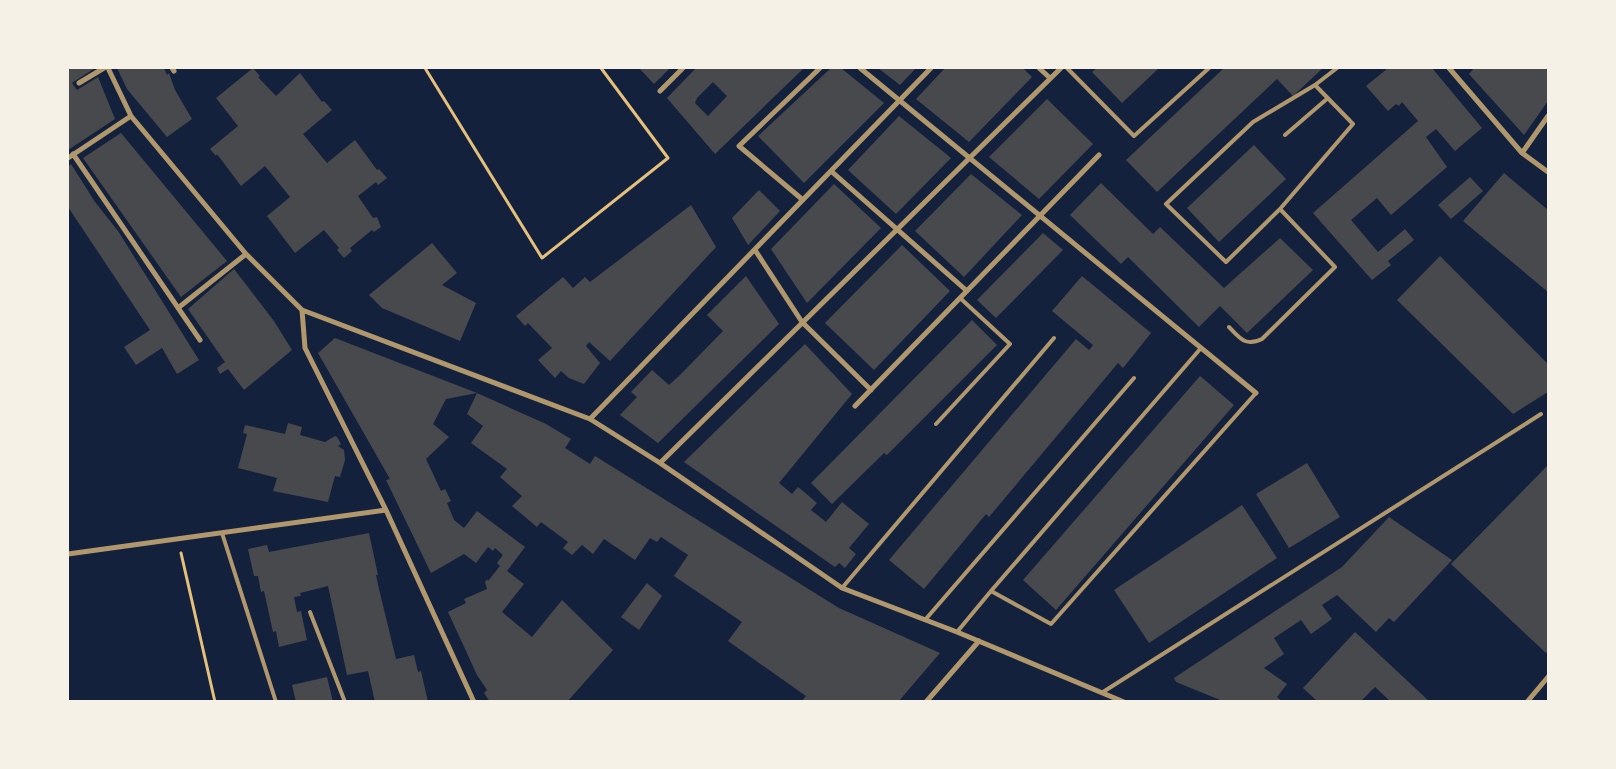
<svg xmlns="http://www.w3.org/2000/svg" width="1616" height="769" viewBox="0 0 1616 769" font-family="'Nunito Sans',sans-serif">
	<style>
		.building { fill: #48494c; fill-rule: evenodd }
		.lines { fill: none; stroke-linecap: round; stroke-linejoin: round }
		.path { stroke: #e5c07b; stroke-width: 3 }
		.service { stroke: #b1986c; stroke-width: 4 }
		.minor { stroke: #b1986c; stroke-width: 5 }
	</style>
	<rect width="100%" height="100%" fill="#14213d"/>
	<path class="building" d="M 68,68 L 95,68 L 72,83 L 77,90 L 98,77 L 115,119 L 68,150 Z
		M 117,68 L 164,68 L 167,75 L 169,73 L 175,90 L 192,119 L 167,137 L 127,89 Z
		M 253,68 L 260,76 L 258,77 L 276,96 L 300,73 L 322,102 L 324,101 L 332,110 L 303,134 L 327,163 L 355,140 L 377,170 L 379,169 L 387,178 L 378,185 L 376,182 L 358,196 L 373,218 L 377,217 L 381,227 L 374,232 L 372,230 L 350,248 L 352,251 L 344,258 L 337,250 L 339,248 L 324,230 L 295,253 L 267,216 L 290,197 L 265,166 L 241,186 L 217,154 L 216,156 L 210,149 L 238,126 L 216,98 Z
		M 639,68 L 670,68 L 654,84 Z
		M 696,68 L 804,68 L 715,154 L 667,98 ZM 713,82 L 727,96 L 708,116 L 695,103 L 697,98 Z
		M 831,68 L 841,68 L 884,103 L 804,183 L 758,136 Z
		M 878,68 L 916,68 L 900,85 Z
		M 945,68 L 1023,68 L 1032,77 L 969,142 L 916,99 Z
		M 1097,68 L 1159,68 L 1122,103 L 1092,72 Z
		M 1224,68 L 1323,68 L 1293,96 L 1277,79 L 1157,192 L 1126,160 Z
		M 1388,68 L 1432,68 L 1482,128 L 1455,151 L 1436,129 L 1426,137 L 1447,167 L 1391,215 L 1377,198 L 1351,220 L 1378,252 L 1405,229 L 1414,240 L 1388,261 L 1391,265 L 1372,280 L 1313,213 L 1418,121 L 1402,102 L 1399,106 L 1396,104 L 1388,111 L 1366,86 Z
		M 1474,68 L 1548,68 L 1548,101 L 1524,135 L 1469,74 Z
		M 1047,99 L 1093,144 L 1039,199 L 989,157 Z
		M 899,116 L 951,158 L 896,214 L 848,170 Z
		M 121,133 L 227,261 L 181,297 L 83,158 Z
		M 1254,145 L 1286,179 L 1219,242 L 1187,208 Z
		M 71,164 L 95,202 L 118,231 L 199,360 L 177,374 L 162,348 L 136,365 L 124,347 L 150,330 L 68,207 L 68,167 Z
		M 1504,173 L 1548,210 L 1548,292 L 1463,221 Z
		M 971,174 L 1022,215 L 964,277 L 915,231 Z
		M 1470,177 L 1483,191 L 1451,219 L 1438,205 Z
		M 1101,183 L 1153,234 L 1160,227 L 1224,288 L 1280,238 L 1313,270 L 1247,333 L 1220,306 L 1199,327 L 1128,257 L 1121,264 L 1070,215 Z
		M 834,184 L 881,228 L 807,303 L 771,249 Z
		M 759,190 L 780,211 L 748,245 L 732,218 Z
		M 691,205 L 716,247 L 610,361 L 589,342 L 586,346 L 600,363 L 584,384 L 569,378 L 561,371 L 555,378 L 538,360 L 552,348 L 528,323 L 525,326 L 516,316 L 563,277 L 573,288 L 585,277 L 590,282 Z
		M 1043,233 L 1063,250 L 996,318 L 977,300 Z
		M 432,243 L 457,273 L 442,285 L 476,303 L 460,341 L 382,308 L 369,295 Z
		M 902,245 L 950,291 L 874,370 L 825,323 Z
		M 1440,256 L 1548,364 L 1548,392 L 1513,414 L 1397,300 Z
		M 234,269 L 274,321 L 292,350 L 244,390 L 228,369 L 220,374 L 217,368 L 225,362 L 188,309 Z
		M 746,276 L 779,324 L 658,443 L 620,415 L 637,397 L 631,392 L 652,370 L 669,385 L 679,376 L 723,331 L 707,315 Z
		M 1082,276 L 1151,333 L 1123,368 L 1118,363 L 989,517 L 986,514 L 924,589 L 889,560 L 1076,339 L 1089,350 L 1093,345 L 1052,311 Z
		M 972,320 L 997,345 L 887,455 L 884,453 L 882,455 L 832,504 L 811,483 Z
		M 335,338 L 477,393 L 446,399 L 433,424 L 449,437 L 426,459 L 441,491 L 445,489 L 451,501 L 447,503 L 454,520 L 464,528 L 477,511 L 525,547 L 507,571 L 524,584 L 502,612 L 532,637 L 562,600 L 613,650 L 567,702 L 490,702 L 484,693 L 487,690 L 477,675 L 448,612 L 466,603 L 464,599 L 487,589 L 485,582 L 487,579 L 488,581 L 500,566 L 497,563 L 503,555 L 495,548 L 493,551 L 488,547 L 476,563 L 464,554 L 431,573 L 386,480 L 390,479 L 318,353 Z
		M 805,344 L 852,394 L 779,483 L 792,494 L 798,487 L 803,491 L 817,503 L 811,510 L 826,522 L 842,502 L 869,524 L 849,548 L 856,554 L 845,568 L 839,563 L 835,567 L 684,462 Z
		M 1200,376 L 1234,405 L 1056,610 L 1023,580 Z
		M 477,393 L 546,424 L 571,439 L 565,448 L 590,464 L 595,456 L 839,608 L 940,653 L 898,702 L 801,702 L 806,696 L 728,641 L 742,622 L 674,576 L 688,555 L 661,537 L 657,542 L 650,538 L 635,560 L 604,539 L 593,554 L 582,545 L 572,555 L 563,548 L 568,542 L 541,522 L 537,527 L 512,506 L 522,496 L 500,477 L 507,469 L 471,443 L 483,426 L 467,414 Z
		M 288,423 L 302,427 L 300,435 L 325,442 L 335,436 L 337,437 L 341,444 L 338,446 L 344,450 L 345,460 L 340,477 L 335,476 L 328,502 L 273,491 L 277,478 L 238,468 L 247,434 L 243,433 L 245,425 L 285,434 Z
		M 1307,463 L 1340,517 L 1289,548 L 1256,494 Z
		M 1548,465 L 1548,650 L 1546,653 L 1451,564 Z
		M 1242,505 L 1277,558 L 1149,643 L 1114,590 Z
		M 1389,517 L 1452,560 L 1394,622 L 1389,618 L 1376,632 L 1337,595 L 1322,605 L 1332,619 L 1311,634 L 1301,620 L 1274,638 L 1284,654 L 1264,668 L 1287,684 L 1277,697 L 1283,702 L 1225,702 L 1176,682 L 1174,678 L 1342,567 Z
		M 369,533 L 378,575 L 376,575 L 379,589 L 396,659 L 414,655 L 418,672 L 421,671 L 428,702 L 375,702 L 368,671 L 347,675 L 328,586 L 300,593 L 301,596 L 294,597 L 297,612 L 301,611 L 307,640 L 279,647 L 276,631 L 273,632 L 264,591 L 261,592 L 258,576 L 254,576 L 248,549 L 267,545 L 269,552 Z
		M 647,583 L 662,596 L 639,630 L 621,617 Z
		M 1355,632 L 1369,645 L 1430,702 L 1391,702 L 1375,687 L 1360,702 L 1318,702 L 1303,688 Z
		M 327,677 L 333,702 L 296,702 L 292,685 Z"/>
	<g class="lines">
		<path class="path" d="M 425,68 L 542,258 L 668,158 L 601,68
			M 181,553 L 215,702"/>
		<path class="service" d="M 1067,68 L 1134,136 L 1209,68
			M 1285,135 L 1328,98
			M 1280,209 L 1226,262 L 1166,204 L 1253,122 L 1315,85 L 1337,68
			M 1229,327 C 1240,338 1245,347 1262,339 L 1335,267 L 1280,209 L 1353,124 L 1315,85
			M 936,424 L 1010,344 L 960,298
			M 222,533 L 276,702
			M 842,588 L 1054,338
			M 991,591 L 1201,348
			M 310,612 L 345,702
			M 925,620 L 1134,378
			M 957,632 L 991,591 L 1051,624 L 1256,393
			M 1103,692 L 1541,414"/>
		<path class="minor" d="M 108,68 L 131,116 L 246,254 L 302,310 L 590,419 L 660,463 L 842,588 L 957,632 L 1124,702
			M 172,68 L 174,71
			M 860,68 L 1256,393
			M 1039,68 L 1050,78
			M 1449,68 L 1522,153 L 1548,172
			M 79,83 L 104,68
			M 660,91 L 683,68
			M 1522,153 L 1548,116
			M 73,154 L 200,340
			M 68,158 L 131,116
			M 831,171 L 967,291
			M 803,200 L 739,146 L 820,68
			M 755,250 L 802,322 L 871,390
			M 178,308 L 246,254
			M 302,310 L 305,348 L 386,510 L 474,702
			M 855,406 L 1099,155
			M 590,419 L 931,68
			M 660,463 L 1061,68
			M 68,554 L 386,510
			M 926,702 L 979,641
			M 1527,702 L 1548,677"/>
	</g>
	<rect width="1616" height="769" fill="none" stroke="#f6f1e7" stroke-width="138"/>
</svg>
